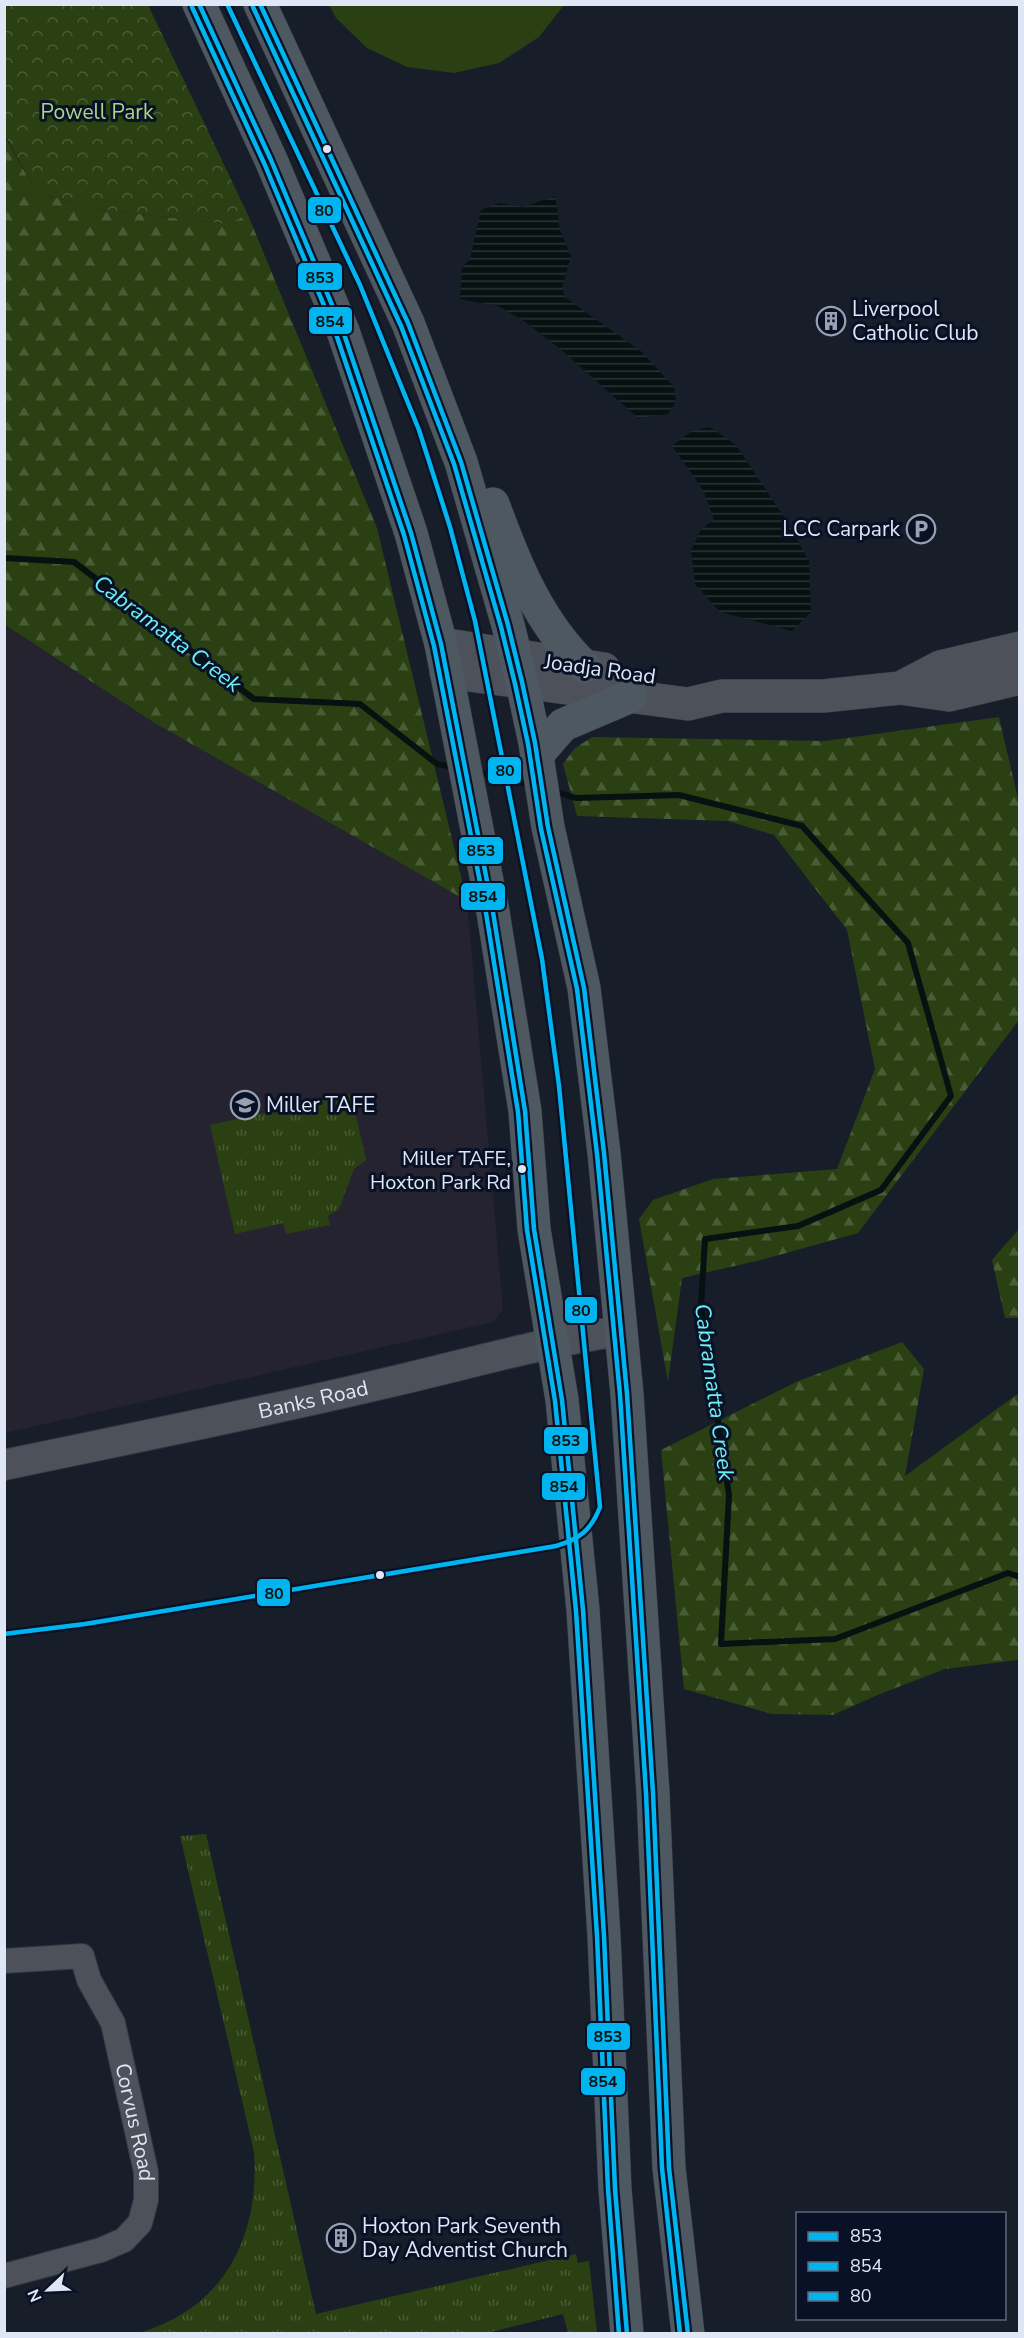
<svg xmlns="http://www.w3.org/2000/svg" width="1024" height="2338" viewBox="0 0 1024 2338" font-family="'Nunito Sans',sans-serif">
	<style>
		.education { fill: #262331 }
		.grass { fill: url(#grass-tufts) }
		.forest { fill: url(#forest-firs) }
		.park { fill: url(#park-crowns) }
		.pitch { fill: #2a4013 }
		.water { fill: url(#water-rules) }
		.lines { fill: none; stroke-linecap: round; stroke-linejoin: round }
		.stream { stroke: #071112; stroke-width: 6 }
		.minor-casing { stroke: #343843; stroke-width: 26 }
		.tertiary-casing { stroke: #343843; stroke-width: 32 }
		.secondary-casing { stroke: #343843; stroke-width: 34 }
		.primary-casing { stroke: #343843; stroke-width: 34 }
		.minor { stroke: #4c515a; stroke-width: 24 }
		.tertiary { stroke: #4c515a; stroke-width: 30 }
		.secondary { stroke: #4c515a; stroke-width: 33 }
		.primary { stroke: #4d5861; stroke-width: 33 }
		.bus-1-casing { stroke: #081126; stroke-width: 9 }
		.bus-2-casing { stroke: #081126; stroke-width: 9 }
		.bus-3-casing { stroke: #081126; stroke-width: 9 }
		.bus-1 { stroke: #00b5ef; stroke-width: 4.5 }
		.bus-2 { stroke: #00b5ef; stroke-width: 4.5 }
		.bus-3 { stroke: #00b5ef; stroke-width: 4.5 }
		.bus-dot { fill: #dfe7f7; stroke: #081126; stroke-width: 2 }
		.labels { text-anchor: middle; stroke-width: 6; stroke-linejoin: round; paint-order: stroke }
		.bus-label { font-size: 20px; fill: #dfe7f7; stroke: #081126; text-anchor: end }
		.park-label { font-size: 21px; fill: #abd685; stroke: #081126 }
		.poi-label { font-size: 21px; fill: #dfe7f7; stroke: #081126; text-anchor: start }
		.street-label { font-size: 21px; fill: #dfe7f7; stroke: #081126 }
		.water-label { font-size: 22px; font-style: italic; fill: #6bf1f3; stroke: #081126 }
		.line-badge { stroke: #081126; stroke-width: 2 }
		.pale-badge-label { font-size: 16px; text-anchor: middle; font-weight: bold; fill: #111 }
	</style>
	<defs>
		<pattern id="grass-tufts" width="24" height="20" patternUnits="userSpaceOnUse" patternTransform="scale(1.5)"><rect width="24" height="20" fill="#2a4013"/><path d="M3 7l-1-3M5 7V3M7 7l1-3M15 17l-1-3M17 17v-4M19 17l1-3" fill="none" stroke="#485c36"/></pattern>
		<pattern id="forest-firs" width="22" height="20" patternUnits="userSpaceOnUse" patternTransform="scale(1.5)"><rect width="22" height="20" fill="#2a4013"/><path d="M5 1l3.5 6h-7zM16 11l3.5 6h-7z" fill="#485c36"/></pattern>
		<pattern id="park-crowns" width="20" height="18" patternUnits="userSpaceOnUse" patternTransform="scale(1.5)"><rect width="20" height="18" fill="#2a4013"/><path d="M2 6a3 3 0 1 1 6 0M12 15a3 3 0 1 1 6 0" fill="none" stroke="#485c36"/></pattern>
		<pattern id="water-rules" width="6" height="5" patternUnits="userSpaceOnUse" patternTransform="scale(1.5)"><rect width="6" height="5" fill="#071112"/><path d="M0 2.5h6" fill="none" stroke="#2b3435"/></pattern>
	</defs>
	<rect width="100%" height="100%" fill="#171d29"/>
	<path class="education" d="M 4,625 L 153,722 L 467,901 L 503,1310 L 493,1322 L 5,1433 Z"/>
	<path class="grass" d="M 351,1094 L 366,1160 L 354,1169 L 339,1209 L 328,1216 L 330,1225 L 286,1234 L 283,1223 L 235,1234 L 210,1125 Z
		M 206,1834 L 316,2314 L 576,2254 L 578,2263 L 589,2261 L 597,2333 L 568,2333 L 563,2314 L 487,2333 L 139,2333 C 224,2308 260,2237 254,2152 L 180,1836 Z"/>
	<path class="forest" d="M 4,135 L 36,192 L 96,209 L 225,224 L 248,215 L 377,528 L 467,901 L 153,722 L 5,625 Z
		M 999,717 L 1019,803 L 1019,1020 L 858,1233 L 761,1260 L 682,1278 L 668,1382 L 639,1219 L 653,1200 L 713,1179 L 837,1169 L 875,1069 L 847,930 L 774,835 L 728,821 L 577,816 L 563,764 L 574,749 L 592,737 L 825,741 Z
		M 1019,1229 L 1019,1318 L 1005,1318 L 992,1260 Z
		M 902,1342 L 924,1369 L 905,1476 L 1016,1395 L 1019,1395 L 1019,1660 L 945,1669 L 880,1694 L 833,1715 L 772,1714 L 684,1689 L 661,1450 L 796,1382 Z"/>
	<path class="park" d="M 4,5 L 148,5 L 248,215 L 225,224 L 96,209 L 36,192 L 5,135 Z"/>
	<path class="pitch" d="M 25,5 L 53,5 L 30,15 Z
		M 329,5 L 564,5 L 539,37 L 499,63 L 454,73 L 407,67 L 367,48 L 336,18 Z"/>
	<path class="water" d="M 555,196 L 560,230 L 571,256 L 562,288 L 565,297 L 642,352 L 674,387 L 676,402 L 668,414 L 638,418 L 559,348 L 524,321 L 498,306 L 460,299 L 462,268 L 470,259 L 481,210 L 499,203 L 523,207 Z
		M 710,427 L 736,445 L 786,520 L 809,561 L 811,612 L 792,631 L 720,612 L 695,584 L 691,550 L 701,530 L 714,519 L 703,490 L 672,446 L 692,431 Z"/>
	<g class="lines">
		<path class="stream" d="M 4,558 L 74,562 L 254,699 L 360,704 L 437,764 L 455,767
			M 477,772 L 531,785
			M 553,791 L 576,798 L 679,795 L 802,826 L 908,943 L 951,1096 L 881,1190 L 798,1226 L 705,1239 L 701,1306 L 729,1495 L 721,1644 L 835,1639 L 1008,1573 L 1020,1577"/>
		<g class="minor-casing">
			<g id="minor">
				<path id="s1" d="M 4,1961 L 82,1956 L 89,1980 L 113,2023 L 146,2172 L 146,2200 L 140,2223 L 124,2240 L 101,2250 L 4,2276"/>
			</g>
		</g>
		<g class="tertiary-casing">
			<g id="tertiary">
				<path id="s2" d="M 4,1465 C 132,1438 260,1413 386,1383 C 465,1365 542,1342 621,1331"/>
			</g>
		</g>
		<g class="secondary-casing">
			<path id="secondary" d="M 441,644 L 604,669
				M 446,672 L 688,704 L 722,696 L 823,696 L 900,688 L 949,695 L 1020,678
				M 900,688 L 940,667 L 1020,648"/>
		</g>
		<g class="primary-casing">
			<path id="primary" d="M 199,4 L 271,160 L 343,331 L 411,533 L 441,644 L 493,912 L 525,1111 L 534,1229 L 562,1400 L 583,1610 L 604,1936 L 615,2189 L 627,2334
				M 260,4 L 408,323 L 461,462 L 508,625 L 522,682 L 535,743 L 548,827 L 584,988 L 604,1153 L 627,1394 L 653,1793 L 669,2168 L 688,2334
				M 493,504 C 515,564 538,622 585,667
				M 537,755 L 563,725 L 631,696"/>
		</g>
		<use href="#minor" class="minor"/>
		<use href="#tertiary" class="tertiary"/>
		<use href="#secondary" class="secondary"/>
		<use href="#primary" class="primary"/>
		<g class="bus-1-casing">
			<path id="bus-1" d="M 199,4 L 271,160 L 343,331 L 411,533 L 441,644 L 493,912 L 525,1111 L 534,1229 L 562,1400 L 583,1610 L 604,1936 L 615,2189 L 627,2334
				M 260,4 L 408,323 L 461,462 L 508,625 L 522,682 L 535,743 L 548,827 L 584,988 L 604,1153 L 627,1394 L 653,1793 L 669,2168 L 688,2334"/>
		</g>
		<g class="bus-2-casing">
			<path id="bus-2" d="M 192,7 L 264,163 L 336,334 L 404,535 L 434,646 L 486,913 L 518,1112 L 527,1230 L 555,1401 L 576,1611 L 597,1936 L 608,2189 L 619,2334
				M 253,7 L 401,326 L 454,464 L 501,627 L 515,684 L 528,744 L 541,829 L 577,989 L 597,1154 L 620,1395 L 646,1793 L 662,2168 L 680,2334"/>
		</g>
		<g class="bus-3-casing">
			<path id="bus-3" d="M 4,1634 L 85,1624 L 556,1546 C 580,1539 591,1530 600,1507 L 559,1086 L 542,959 L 475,621 L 450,527 L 419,430 L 360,285 L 227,4"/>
		</g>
		<use href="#bus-1" class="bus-1"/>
		<use href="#bus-2" class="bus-2"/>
		<use href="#bus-3" class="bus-3"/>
	</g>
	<defs>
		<g id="building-ring" transform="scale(1.5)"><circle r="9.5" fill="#081126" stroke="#99a0af" stroke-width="1.5"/><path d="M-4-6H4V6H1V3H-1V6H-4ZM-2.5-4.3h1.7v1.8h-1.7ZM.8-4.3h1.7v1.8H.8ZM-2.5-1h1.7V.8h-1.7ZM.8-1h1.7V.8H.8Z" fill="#99a0af"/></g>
		<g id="parking-ring" transform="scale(1.5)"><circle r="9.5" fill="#081126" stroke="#99a0af" stroke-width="1.5"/><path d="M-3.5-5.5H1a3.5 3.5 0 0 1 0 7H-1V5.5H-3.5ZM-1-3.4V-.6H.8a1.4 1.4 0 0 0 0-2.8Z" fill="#99a0af"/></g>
		<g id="university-ring" transform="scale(1.5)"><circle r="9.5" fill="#081126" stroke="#99a0af" stroke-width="1.5"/><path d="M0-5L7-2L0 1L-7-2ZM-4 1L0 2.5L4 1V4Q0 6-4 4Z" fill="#99a0af"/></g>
	</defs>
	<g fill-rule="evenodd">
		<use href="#building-ring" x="831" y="321"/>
		<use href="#parking-ring" x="921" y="529"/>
		<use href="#university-ring" x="245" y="1105"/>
		<use href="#building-ring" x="341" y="2238"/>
	</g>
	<g class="bus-dot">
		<circle cx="327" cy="149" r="5"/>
		<circle cx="522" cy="1169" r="5"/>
		<circle cx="380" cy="1575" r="5"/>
	</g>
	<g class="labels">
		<g class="bus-label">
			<text x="511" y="1165">Miller TAFE,<tspan x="511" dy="24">Hoxton Park Rd</tspan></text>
		</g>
		<g class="park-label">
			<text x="97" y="119">Powell Park</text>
		</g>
		<g class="poi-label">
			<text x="852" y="316">Liverpool<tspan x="852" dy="24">Catholic Club</tspan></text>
			<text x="900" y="536" text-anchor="end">LCC Carpark</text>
			<text x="266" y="1112">Miller TAFE</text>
			<text x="362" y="2233">Hoxton Park Seventh<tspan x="362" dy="24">Day Adventist Church</tspan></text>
		</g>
		<g class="street-label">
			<text transform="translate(600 669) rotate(8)" y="7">Joadja Road</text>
			<text dy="7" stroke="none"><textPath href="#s2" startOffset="316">Banks Road</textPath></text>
			<text dy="7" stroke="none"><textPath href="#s1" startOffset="254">Corvus Road</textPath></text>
		</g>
		<g class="water-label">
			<text transform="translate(168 633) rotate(37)" y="8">Cabramatta Creek</text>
			<text transform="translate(715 1392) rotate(82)" y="8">Cabramatta Creek</text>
		</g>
	</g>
	<g class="line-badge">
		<rect x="307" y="196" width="35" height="28" rx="6" fill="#00b5ef"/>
		<rect x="297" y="262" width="46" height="29" rx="6" fill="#00b5ef"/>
		<rect x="308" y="306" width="45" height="29" rx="6" fill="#00b5ef"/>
		<rect x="487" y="756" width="35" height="29" rx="6" fill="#00b5ef"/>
		<rect x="458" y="836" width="46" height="29" rx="6" fill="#00b5ef"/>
		<rect x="460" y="882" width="46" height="29" rx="6" fill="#00b5ef"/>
		<rect x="564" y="1296" width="34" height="28" rx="6" fill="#00b5ef"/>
		<rect x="543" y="1426" width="46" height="29" rx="6" fill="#00b5ef"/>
		<rect x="541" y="1472" width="45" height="29" rx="6" fill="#00b5ef"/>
		<rect x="256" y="1578" width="35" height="29" rx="6" fill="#00b5ef"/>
		<rect x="586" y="2022" width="45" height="29" rx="6" fill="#00b5ef"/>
		<rect x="580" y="2067" width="46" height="29" rx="6" fill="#00b5ef"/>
	</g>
	<g class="pale-badge-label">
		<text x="324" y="216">80</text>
		<text x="320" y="283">853</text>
		<text x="330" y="327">854</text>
		<text x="505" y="776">80</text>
		<text x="481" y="856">853</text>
		<text x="483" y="902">854</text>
		<text x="581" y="1316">80</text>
		<text x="566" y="1446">853</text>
		<text x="564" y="1492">854</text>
		<text x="274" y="1599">80</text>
		<text x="608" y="2042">853</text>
		<text x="603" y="2087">854</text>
	</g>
	<rect width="1024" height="2338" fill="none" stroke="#dfe7f7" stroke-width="12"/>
	<rect x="796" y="2212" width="210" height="108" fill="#081126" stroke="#5e677a" stroke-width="1.5"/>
	<rect x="808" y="2232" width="30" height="9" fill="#00b5ef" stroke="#5e677a" stroke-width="1.5"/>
	<text x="850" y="2242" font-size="18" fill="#dfe7f7">853</text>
	<rect x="808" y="2262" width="30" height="9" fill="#00b5ef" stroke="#5e677a" stroke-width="1.5"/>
	<text x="850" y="2272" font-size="18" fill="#dfe7f7">854</text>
	<rect x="808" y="2292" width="30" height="9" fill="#00b5ef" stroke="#5e677a" stroke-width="1.5"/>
	<text x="850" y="2302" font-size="18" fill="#dfe7f7">80</text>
	<g transform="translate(48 2290) rotate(247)" stroke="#081126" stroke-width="4.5" paint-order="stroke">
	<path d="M0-4.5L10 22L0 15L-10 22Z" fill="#dfe7f7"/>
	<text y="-9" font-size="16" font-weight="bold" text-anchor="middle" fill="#dfe7f7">N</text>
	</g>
</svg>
